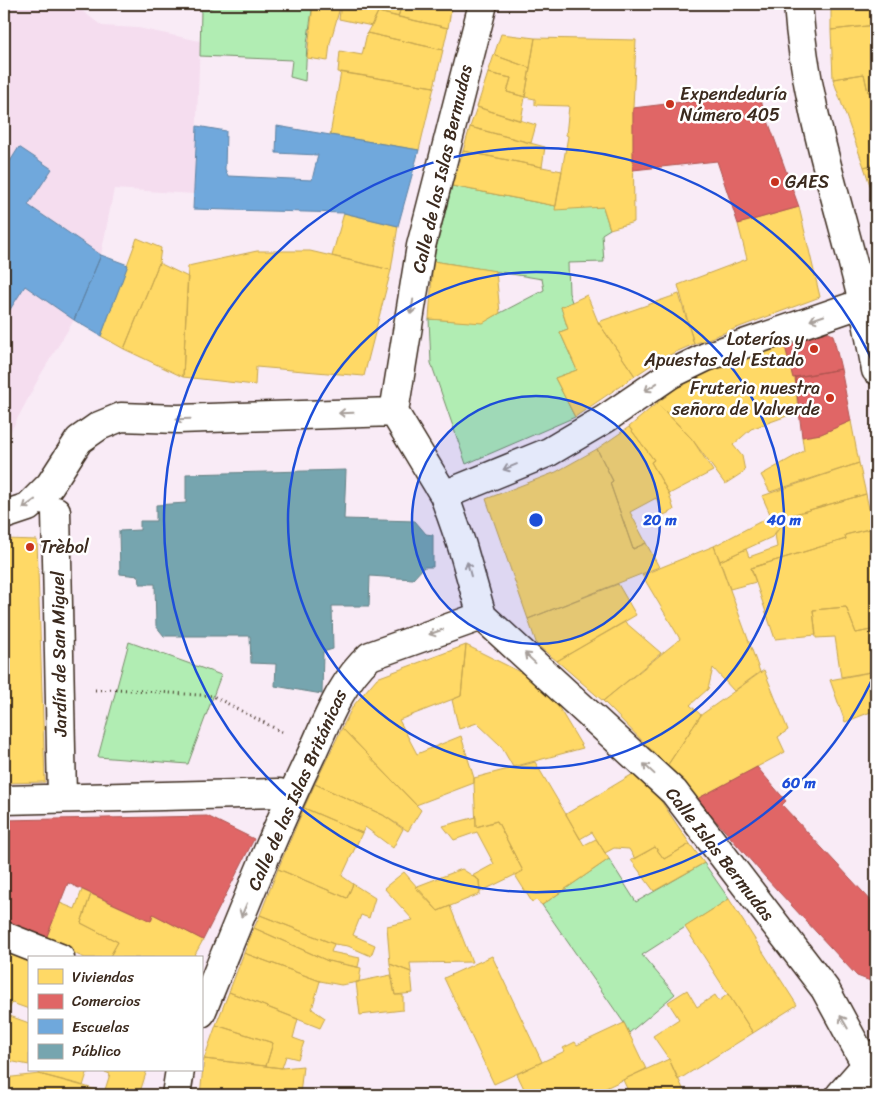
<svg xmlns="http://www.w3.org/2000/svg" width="880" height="1099" viewBox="0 0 880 1099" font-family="Sriracha,sans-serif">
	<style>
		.built { fill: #f5ddef }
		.green { fill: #b1edb3; stroke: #768c68 }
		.homes { fill: #ffd966; stroke: #c4a450 }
		.shops { fill: #e06666; stroke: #ae5450 }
		.schools { fill: #6fa8dc; stroke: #5f82a3 }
		.public { fill: #76a5af; stroke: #648084 }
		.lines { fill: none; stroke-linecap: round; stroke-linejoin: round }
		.street-casing { stroke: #3b2a1e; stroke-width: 31 }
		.secondary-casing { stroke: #3b2a1e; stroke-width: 31 }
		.path { stroke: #3b2a1e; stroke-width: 3; stroke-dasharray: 1 4; stroke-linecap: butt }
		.street { stroke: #fff; stroke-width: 28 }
		.secondary { stroke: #fff; stroke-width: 28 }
		.oneway { stroke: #a79f9a }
		.ring { fill: none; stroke: #1d4ed8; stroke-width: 2.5 }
		.poi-dot { fill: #c8321e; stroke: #fff; stroke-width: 2 }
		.labels { text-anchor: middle; stroke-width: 5; stroke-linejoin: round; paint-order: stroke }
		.poi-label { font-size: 18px; fill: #3b2a1e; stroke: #fff; text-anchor: start }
		.street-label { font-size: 18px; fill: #3b2a1e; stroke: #fff }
		.centre { fill: #1d4ed8; stroke: #fff; stroke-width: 2.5 }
		.ring-label { font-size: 15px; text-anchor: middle; font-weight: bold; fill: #1d4ed8; stroke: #fff; stroke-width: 5; stroke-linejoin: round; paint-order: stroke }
	</style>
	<rect width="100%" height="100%" fill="#f9ebf6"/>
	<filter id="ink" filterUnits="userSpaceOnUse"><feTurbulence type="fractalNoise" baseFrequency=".02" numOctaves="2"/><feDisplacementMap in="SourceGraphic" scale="10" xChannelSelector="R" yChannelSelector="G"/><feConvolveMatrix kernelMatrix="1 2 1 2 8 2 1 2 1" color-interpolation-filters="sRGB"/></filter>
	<g filter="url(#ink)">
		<path class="built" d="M 4,4 L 76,4 L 77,7 L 102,26 L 138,28 L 200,41 L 194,194 L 114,189 L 101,255 L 74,320 L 41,374 L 4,444 Z"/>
		<path class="green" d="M 217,4 L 313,4 L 307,44 L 305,81 L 290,77 L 292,60 L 200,56 L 201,10 L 208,10 Z
			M 452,186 L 556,206 L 603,207 L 610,229 L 602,234 L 604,262 L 568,263 L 569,293 L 572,302 L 561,307 L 568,329 L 560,332 L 577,370 L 555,378 L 575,417 L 466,464 L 431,363 L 429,319 L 483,322 L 544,290 L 542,279 L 433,261 Z
			M 129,642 L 221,675 L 188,764 L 98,757 Z
			M 609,859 L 636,902 L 704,863 L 729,899 L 642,955 L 675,994 L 629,1033 L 624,1023 L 542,905 Z"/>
		<path class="homes" d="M 313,4 L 341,4 L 330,43 L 328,61 L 307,58 Z
			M 341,4 L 385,4 L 382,13 L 378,12 L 372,26 L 339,19 Z
			M 385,4 L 402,4 L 398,17 L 382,13 Z
			M 402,4 L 452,4 L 448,28 L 398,17 Z
			M 831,4 L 876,4 L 876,25 L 831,30 Z
			M 378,12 L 448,28 L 443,50 L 367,33 Z
			M 876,25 L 876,91 L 868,92 L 864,74 L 833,79 L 831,30 Z
			M 367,33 L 443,50 L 434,87 L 338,72 L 340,51 L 362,55 Z
			M 501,34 L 535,38 L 530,68 L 494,55 Z
			M 535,38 L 636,40 L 633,108 L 634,222 L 610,229 L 603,207 L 555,210 L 568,136 L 566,135 L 569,106 L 535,105 L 535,99 L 525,97 Z
			M 494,55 L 530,68 L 525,97 L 507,92 L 511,78 L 488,73 Z
			M 341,72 L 434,87 L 419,150 L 330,135 Z
			M 488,73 L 511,78 L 507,92 L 525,97 L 521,121 L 477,107 Z
			M 864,74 L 868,92 L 876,91 L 876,164 L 864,167 L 833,79 Z
			M 477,107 L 536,125 L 531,143 L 470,127 Z
			M 470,127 L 545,147 L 542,167 L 463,151 Z
			M 463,151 L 562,171 L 556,206 L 452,186 Z
			M 876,164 L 876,187 L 871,188 L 864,167 Z
			M 799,207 L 820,297 L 694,344 L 678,285 L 747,259 L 738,224 Z
			M 344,213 L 398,226 L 391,270 L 332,256 Z
			M 137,238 L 161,248 L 159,263 L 124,349 L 101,336 Z
			M 257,251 L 310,251 L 391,270 L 364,376 L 256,367 L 255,385 L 183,377 L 188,266 Z
			M 433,261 L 496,271 L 500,313 L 483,323 L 429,319 Z
			M 159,263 L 188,277 L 183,377 L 124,349 Z
			M 679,294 L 694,344 L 660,359 L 635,376 L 598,322 Z
			M 587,295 L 598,322 L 635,376 L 575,417 L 555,378 L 577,370 L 560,332 L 568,329 L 561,307 Z
			M 784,342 L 793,378 L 795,377 L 798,412 L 751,429 L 733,445 L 742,456 L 745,471 L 725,484 L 692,439 L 657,403 L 693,376 Z
			M 657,403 L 692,439 L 713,471 L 669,494 L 651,462 L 654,460 L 629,427 Z
			M 851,421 L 859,463 L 770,492 L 761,475 L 804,451 L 802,437 L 821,434 Z
			M 629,427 L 654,460 L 651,462 L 669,494 L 674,510 L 664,515 L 656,498 L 630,512 L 646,543 L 633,549 L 610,483 L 613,481 L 597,449 Z
			M 597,449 L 613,481 L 610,483 L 633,549 L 646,543 L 659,567 L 528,619 L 486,499 L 556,472 Z
			M 859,463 L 866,494 L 788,516 L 772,537 L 720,561 L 714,546 L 771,516 L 762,496 Z
			M 866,494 L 873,528 L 845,535 L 846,539 L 751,568 L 756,582 L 730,589 L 720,561 L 746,549 L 749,557 L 777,547 L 775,534 L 788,516 Z
			M 873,528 L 876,538 L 876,629 L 856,633 L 846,607 L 813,610 L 816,635 L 775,639 L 751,568 L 846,539 L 845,535 Z
			M 4,539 L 37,540 L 45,782 L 4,783 Z
			M 714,546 L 760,672 L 734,691 L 713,668 L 708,689 L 690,705 L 701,715 L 667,766 L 603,701 L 680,639 L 642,575 Z
			M 618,584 L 636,615 L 557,661 L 537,645 L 528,619 Z
			M 846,607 L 856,633 L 876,629 L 876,671 L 841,677 L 835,637 L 816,638 L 813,610 Z
			M 625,622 L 661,653 L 603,701 L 557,661 Z
			M 466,645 L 461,696 L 399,720 L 417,754 L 461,736 L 474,778 L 474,783 L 416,805 L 342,728 L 353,706 L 377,678 Z
			M 466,645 L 528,676 L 556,703 L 583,748 L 513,767 L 501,746 L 477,723 L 459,729 L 452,700 L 461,696 Z
			M 764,670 L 788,730 L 778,737 L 785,752 L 697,799 L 667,766 L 701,715 Z
			M 876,671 L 876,710 L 845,722 L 830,680 Z
			M 342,728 L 421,810 L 408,831 L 383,815 L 315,784 Z
			M 535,762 L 584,845 L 596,839 L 609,859 L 542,905 L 536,900 L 532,902 L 515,875 L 523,871 L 497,821 L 476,827 L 474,783 L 474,778 Z
			M 633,774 L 657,795 L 690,844 L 664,859 L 655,847 L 635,859 L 629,849 L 614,848 L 605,853 L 592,832 L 580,839 L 566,814 Z
			M 315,784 L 383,815 L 403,829 L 393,848 L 365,827 L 362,833 L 304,808 Z
			M 304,808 L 362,833 L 342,876 L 353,884 L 347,898 L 278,869 Z
			M 476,817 L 476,827 L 497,821 L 523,871 L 480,892 L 479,880 L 472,876 L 494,864 L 477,832 L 454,840 L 443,826 Z
			M 690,844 L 704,863 L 654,891 L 631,860 L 655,847 L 664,859 Z
			M 278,869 L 347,898 L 353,884 L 375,898 L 369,918 L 361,915 L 353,935 L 375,945 L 371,956 L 348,946 L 334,944 L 260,915 Z
			M 462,869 L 479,880 L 480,894 L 438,911 L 415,887 Z
			M 404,872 L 438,911 L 450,906 L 472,962 L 410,963 L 411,972 L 390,964 L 387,926 L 413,920 L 384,888 Z
			M 82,890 L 91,894 L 81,923 L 118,942 L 109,958 L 85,958 L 45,941 L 60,903 L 75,909 Z
			M 91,894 L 151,921 L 153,914 L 203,940 L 193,958 L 109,958 L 118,942 L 81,923 Z
			M 729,899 L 797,1005 L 753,1033 L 685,927 Z
			M 260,915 L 334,944 L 331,952 L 360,958 L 358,967 L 328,961 L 254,928 Z
			M 254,928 L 328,961 L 361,968 L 359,982 L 341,985 L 320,981 L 244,953 Z
			M 4,948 L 29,958 L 29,1009 L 12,1003 L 4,1020 Z
			M 244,953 L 320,981 L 312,1009 L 325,1018 L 320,1028 L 229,992 Z
			M 492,956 L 542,1062 L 494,1084 L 444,978 Z
			M 390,964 L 411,972 L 413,993 L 395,995 Z
			M 391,975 L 395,995 L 403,995 L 403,1010 L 360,1015 L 356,982 Z
			M 687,990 L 697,1007 L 715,995 L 719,1001 L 728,994 L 753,1033 L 678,1080 L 669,1059 L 653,1036 L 679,1019 L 668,1002 Z
			M 229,992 L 298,1019 L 293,1038 L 304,1042 L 298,1059 L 286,1056 L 282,1068 L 266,1066 L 273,1043 L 216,1025 Z
			M 7,1015 L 29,1023 L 29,1065 L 4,1060 L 4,1022 Z
			M 624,1023 L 646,1069 L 591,1095 L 527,1095 L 517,1074 L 565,1051 L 563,1048 L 575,1042 L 577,1045 Z
			M 216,1025 L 273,1043 L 266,1066 L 204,1059 Z
			M 204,1059 L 282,1068 L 303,1066 L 300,1095 L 200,1095 Z
			M 669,1059 L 686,1095 L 630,1095 L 623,1080 Z
			M 40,1070 L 88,1070 L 83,1086 L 39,1074 Z
			M 100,1070 L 147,1070 L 139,1095 L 111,1095 L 104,1093 L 110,1074 Z
			M 39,1074 L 78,1084 L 111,1095 L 4,1095 L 4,1078 Z"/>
		<path class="shops" d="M 758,93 L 799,207 L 738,224 L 717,161 L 633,170 L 633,108 Z
			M 827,332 L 833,335 L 841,369 L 793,378 L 784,342 Z
			M 841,369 L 851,421 L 821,434 L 802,437 L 795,377 Z
			M 757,767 L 786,801 L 782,805 L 876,906 L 876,983 L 857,976 L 766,878 L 697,799 Z
			M 207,816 L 254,839 L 203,940 L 153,914 L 151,921 L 68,883 L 45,941 L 4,923 L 4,820 Z"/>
		<path class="schools" d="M 197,126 L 226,131 L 225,169 L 228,176 L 312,180 L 318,155 L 276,153 L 277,126 L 419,150 L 398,226 L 344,213 L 193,209 Z
			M 19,147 L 52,169 L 28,205 L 101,255 L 74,320 L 25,286 L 4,319 L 4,171 Z
			M 101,255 L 128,265 L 101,336 L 74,320 Z"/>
		<path class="public" d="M 346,470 L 344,519 L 415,521 L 426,534 L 433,535 L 433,567 L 424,567 L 413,579 L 370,576 L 369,606 L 332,606 L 333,649 L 323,652 L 322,694 L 275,686 L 276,664 L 251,663 L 250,636 L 164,636 L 156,626 L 155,584 L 140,584 L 139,576 L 120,574 L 119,531 L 140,530 L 140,521 L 156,521 L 156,505 L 186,503 L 186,474 Z"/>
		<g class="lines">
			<g class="street-casing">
				<path id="street" d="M 444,495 L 549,452 L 605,419 L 671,374 L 706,357 L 863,303
					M 56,511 L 62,797
					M 4,515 L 28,507 L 50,485 L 79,440 L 99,426 L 121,417 L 178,419 L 394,412
					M 482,616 L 462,546 L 444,495 L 394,412 L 421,246 L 483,4
					M 482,616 L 674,792 L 825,989 L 876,1083
					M 4,800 L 279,793
					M 4,936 L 60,958
					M 201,1013 C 237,926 271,838 312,753 C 328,718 341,682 370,656 L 482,616
					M 176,1095 L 180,1070
					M 840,1095 L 876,1054"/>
			</g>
			<g class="secondary-casing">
				<path id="secondary" d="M 798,4 C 805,109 839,202 863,303 C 868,326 872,348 876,370"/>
			</g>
			<path class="path" d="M 95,690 L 116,689 L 213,696 L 282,732"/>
			<use href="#street" class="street"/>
			<use href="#secondary" class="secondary"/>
		</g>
		<defs><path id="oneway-shaft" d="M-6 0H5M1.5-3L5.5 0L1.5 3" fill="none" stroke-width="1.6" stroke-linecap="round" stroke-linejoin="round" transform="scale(1.25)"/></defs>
		<g class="oneway">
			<use href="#oneway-shaft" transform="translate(412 307) rotate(99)"/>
			<use href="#oneway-shaft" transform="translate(817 318) rotate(161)"/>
			<use href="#oneway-shaft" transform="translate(651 387) rotate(146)"/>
			<use href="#oneway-shaft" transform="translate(346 413) rotate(178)"/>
			<use href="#oneway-shaft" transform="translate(183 419) rotate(178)"/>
			<use href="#oneway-shaft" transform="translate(510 467) rotate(158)"/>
			<use href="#oneway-shaft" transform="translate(29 504) rotate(144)"/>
			<use href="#oneway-shaft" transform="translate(469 569) rotate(-105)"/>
			<use href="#oneway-shaft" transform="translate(436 632) rotate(161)"/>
			<use href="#oneway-shaft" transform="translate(530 658) rotate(-137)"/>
			<use href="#oneway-shaft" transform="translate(649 769) rotate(-137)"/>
			<use href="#oneway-shaft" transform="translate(244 910) rotate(113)"/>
			<use href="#oneway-shaft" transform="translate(844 1022) rotate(-120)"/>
		</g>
	</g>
	<circle cx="536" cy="520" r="124" fill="#1d4ed8" fill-opacity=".12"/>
	<g class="ring">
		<circle cx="536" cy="520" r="124"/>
		<circle cx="536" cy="520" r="248"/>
		<path d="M876 671A372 372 0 1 1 876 369"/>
	</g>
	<g class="poi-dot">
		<circle cx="670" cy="104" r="5"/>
		<circle cx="775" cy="182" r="5"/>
		<circle cx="814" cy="349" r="5"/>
		<circle cx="830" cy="398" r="5"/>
		<circle cx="30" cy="547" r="5"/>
	</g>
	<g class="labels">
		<g class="poi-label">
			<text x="680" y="100">Expendeduría<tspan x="680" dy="21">Número 405</tspan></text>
			<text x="785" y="188">GAES</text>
			<text x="804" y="345" text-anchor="end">Loterías y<tspan x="804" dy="21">Apuestas del Estado</tspan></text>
			<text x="820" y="394" text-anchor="end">Fruteria nuestra<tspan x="820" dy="21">señora de Valverde</tspan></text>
			<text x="40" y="553">Trèbol</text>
		</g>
		<g class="street-label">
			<text transform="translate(442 169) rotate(-77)" y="6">Calle de las Islas Bermudas</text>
			<text transform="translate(59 654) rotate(-91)" y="6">Jardín de San Miguel</text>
			<text transform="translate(297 790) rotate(-66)" y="6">Calle de las Islas Británicas</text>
			<text transform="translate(720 854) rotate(52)" y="6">Calle Islas Bermudas</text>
		</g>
	</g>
	<circle cx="536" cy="520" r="8" class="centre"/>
	<g class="ring-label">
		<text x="660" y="525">20 m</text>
		<text x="784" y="525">40 m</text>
		<text x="799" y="788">60 m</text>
	</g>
	<rect width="880" height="1099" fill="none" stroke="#fff" stroke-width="20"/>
	<rect x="10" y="10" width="860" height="1079" fill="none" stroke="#3b2a1e" stroke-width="2" filter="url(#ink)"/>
	<rect x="28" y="956" width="175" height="115" fill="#ffffff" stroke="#b1aaa5"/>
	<rect x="38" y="969" width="25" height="15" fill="#ffd966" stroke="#b1aaa5"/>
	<text x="72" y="982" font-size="15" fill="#3b2a1e">Viviendas</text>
	<rect x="38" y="994" width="25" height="15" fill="#e06666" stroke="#b1aaa5"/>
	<text x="72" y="1006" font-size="15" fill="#3b2a1e">Comercios</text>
	<rect x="38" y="1019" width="25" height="15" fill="#6fa8dc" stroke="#b1aaa5"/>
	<text x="72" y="1032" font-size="15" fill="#3b2a1e">Escuelas</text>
	<rect x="38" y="1044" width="25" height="15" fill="#76a5af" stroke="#b1aaa5"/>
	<text x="72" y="1056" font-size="15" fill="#3b2a1e">Público</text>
</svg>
